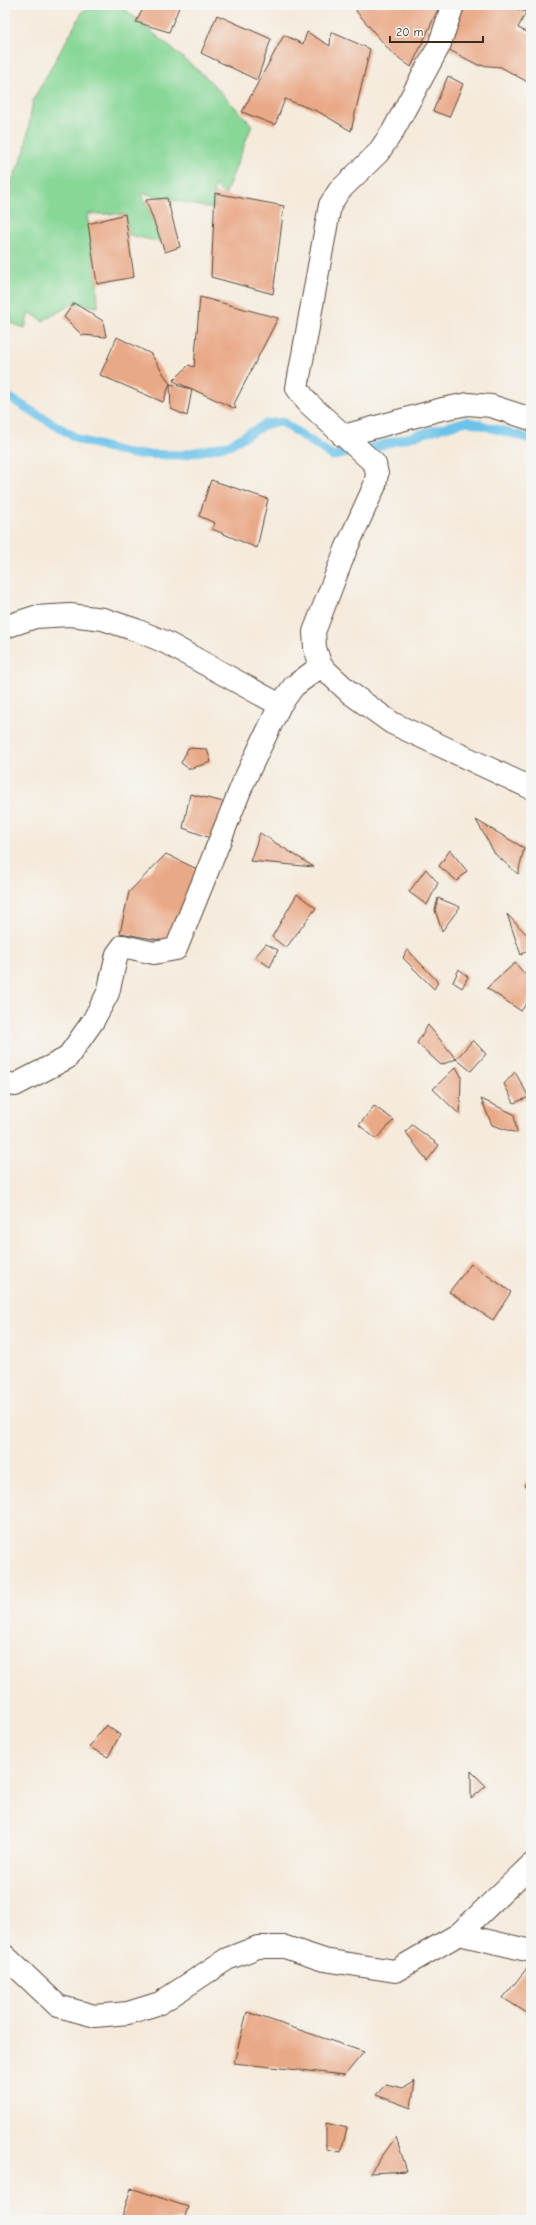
<svg xmlns="http://www.w3.org/2000/svg" width="536" height="2225" viewBox="0 0 536 2225" font-family="'Comic Neue',sans-serif">
	<style>
		.green { fill: #87d797; stroke: #61805a }
		.lines { fill: none; stroke-linecap: round; stroke-linejoin: round }
		.stream { stroke: #6cc3ea; stroke-width: 9 }
		.building { fill: #e9a886 }
		.street-casing { stroke: #57473a; stroke-width: 24 }
		.street { stroke: #fff; stroke-width: 22 }
	</style>
	<rect width="100%" height="100%" fill="#f6f6f2"/>
	<filter id="ink" filterUnits="userSpaceOnUse"><feTurbulence type="fractalNoise" baseFrequency=".025" numOctaves="2"/><feDisplacementMap in="SourceGraphic" scale="8" xChannelSelector="R" yChannelSelector="G"/><feConvolveMatrix kernelMatrix="1 2 1 2 8 2 1 2 1" color-interpolation-filters="sRGB"/></filter>
	<filter id="wash" filterUnits="userSpaceOnUse"><feTurbulence type="fractalNoise" baseFrequency=".012" numOctaves="4" result="noise"/><feDisplacementMap in="SourceGraphic" scale="16" xChannelSelector="R" yChannelSelector="G"/><feGaussianBlur stdDeviation="0.9" result="paint"/><feColorMatrix in="noise" values="0 0 0 0 0 0 0 0 0 0 0 0 0 0 0 0 0 1.4 0 .05"/><feComposite in="paint" operator="in"/></filter>
	<g filter="url(#wash)">
		<rect width="100%" height="100%" fill="#f5eadb"/>
		<path class="green" d="M 107,5 L 120,5 L 208,79 L 252,125 L 225,195 L 214,185 L 214,209 L 142,193 L 161,242 L 129,235 L 125,214 L 87,214 L 97,284 L 98,307 L 74,303 L 43,321 L 29,312 L 25,328 L 5,321 L 5,198 L 25,150 L 33,100 L 83,11 Z"/>
		<g class="lines">
			<path class="stream" d="M 5,395 L 80,440 L 130,454 L 182,455 L 229,445 L 266,424 L 282,422 L 333,456 L 378,446 L 467,421 L 531,439"/>
		</g>
		<g id="blocks">
			<path class="building" d="M 145,5 L 180,5 L 169,32 L 136,22 Z
				M 359,5 L 440,5 L 411,67 L 391,52 L 356,11 Z
				M 457,5 L 506,5 L 526,12 L 518,28 L 531,34 L 531,84 L 501,67 L 478,65 L 440,45 Z
				M 217,15 L 271,39 L 257,80 L 201,53 Z
				M 307,32 L 330,46 L 331,32 L 370,49 L 351,131 L 319,112 L 285,99 L 275,125 L 242,112 L 284,35 L 303,44 Z
				M 448,76 L 463,84 L 449,117 L 433,111 Z
				M 215,193 L 284,206 L 273,294 L 211,277 Z
				M 167,198 L 180,247 L 165,252 L 146,200 Z
				M 125,214 L 134,277 L 97,284 L 88,224 Z
				M 200,297 L 278,318 L 234,404 L 236,409 L 192,389 L 187,416 L 171,409 L 170,384 L 192,389 L 173,381 L 189,365 L 194,367 Z
				M 74,303 L 103,321 L 106,337 L 82,335 L 64,317 Z
				M 117,337 L 151,354 L 170,384 L 163,402 L 100,375 Z
				M 211,480 L 268,499 L 257,548 L 212,529 L 215,523 L 199,516 Z
				M 188,748 L 207,749 L 211,762 L 189,769 L 181,763 Z
				M 190,794 L 224,802 L 213,839 L 183,828 Z
				M 476,820 L 524,848 L 518,874 L 495,854 Z
				M 260,833 L 314,867 L 250,861 Z
				M 450,850 L 467,871 L 457,881 L 439,866 Z
				M 166,854 L 199,870 L 170,942 L 120,933 L 129,892 Z
				M 426,869 L 438,883 L 427,905 L 409,892 Z
				M 297,894 L 316,908 L 286,948 L 272,937 Z
				M 438,898 L 460,907 L 442,931 L 435,910 Z
				M 507,914 L 531,939 L 531,947 L 521,955 Z
				M 266,944 L 278,950 L 270,967 L 255,957 Z
				M 407,949 L 438,982 L 434,989 L 403,958 Z
				M 515,963 L 531,981 L 531,997 L 521,1011 L 487,988 Z
				M 459,969 L 468,977 L 462,988 L 453,982 Z
				M 428,1025 L 456,1059 L 441,1065 L 417,1043 Z
				M 473,1040 L 486,1054 L 471,1071 L 456,1059 Z
				M 456,1067 L 461,1076 L 460,1115 L 433,1089 Z
				M 515,1072 L 529,1097 L 514,1103 L 504,1084 Z
				M 481,1099 L 514,1114 L 517,1133 L 492,1125 Z
				M 374,1106 L 394,1120 L 376,1139 L 359,1125 Z
				M 412,1125 L 439,1145 L 427,1161 L 406,1132 Z
				M 471,1264 L 511,1292 L 493,1320 L 449,1292 Z
				M 531,1473 L 531,1492 L 524,1486 Z
				M 106,1725 L 120,1735 L 108,1757 L 89,1747 Z
				M 471,1771 L 486,1786 L 471,1799 Z
				M 528,1967 L 531,1967 L 531,2009 L 527,2013 L 503,1998 Z
				M 247,2012 L 364,2052 L 345,2075 L 234,2063 Z
				M 415,2081 L 411,2108 L 376,2095 L 386,2084 L 403,2088 Z
				M 326,2123 L 347,2128 L 341,2152 L 326,2149 Z
				M 396,2137 L 407,2171 L 370,2173 Z
				M 131,2188 L 188,2207 L 184,2220 L 121,2220 Z"/>
		</g>
	</g>
	<g filter="url(#ink)">
		<use href="#blocks" fill-opacity="0" stroke="#57473a" stroke-width="1"/>
		<g class="lines">
			<g class="street-casing">
				<path id="street" d="M 453,5 L 439,46 L 393,131 L 378,153 L 339,191 L 330,205 L 297,388 L 308,403 L 375,464 L 377,474 L 375,485 L 346,549 L 314,632 L 315,648 L 321,666 L 350,693 L 392,723 L 531,788
					M 343,436 L 442,409 L 468,404 L 491,406 L 531,419
					M 5,627 L 35,617 L 70,615 L 103,619 L 136,630 L 165,642 L 280,705
					M 5,1083 L 15,1085 L 67,1058 L 93,1021 L 108,993 L 117,954 L 123,946 L 154,953 L 176,949 L 243,783 L 280,705 L 294,686 L 321,666
					M 459,1934 L 531,1865
					M 5,1956 L 58,2006 L 95,2016 L 128,2013 L 160,2003 L 227,1959 L 258,1947 L 285,1947 L 324,1960 L 395,1971 L 459,1934 L 531,1951"/>
			</g>
			<use href="#street" class="street"/>
		</g>
	</g>
	<rect width="536" height="2225" fill="none" stroke="#f6f6f2" stroke-width="20"/>
	<path d="M390 36v6h93v-6" fill="none" stroke="#3b2a1e" stroke-width="2"/>
	<text x="396" y="36" font-size="12" fill="#3b2a1e" stroke="#f6f6f2" stroke-width="3" paint-order="stroke">20 m</text>
</svg>
